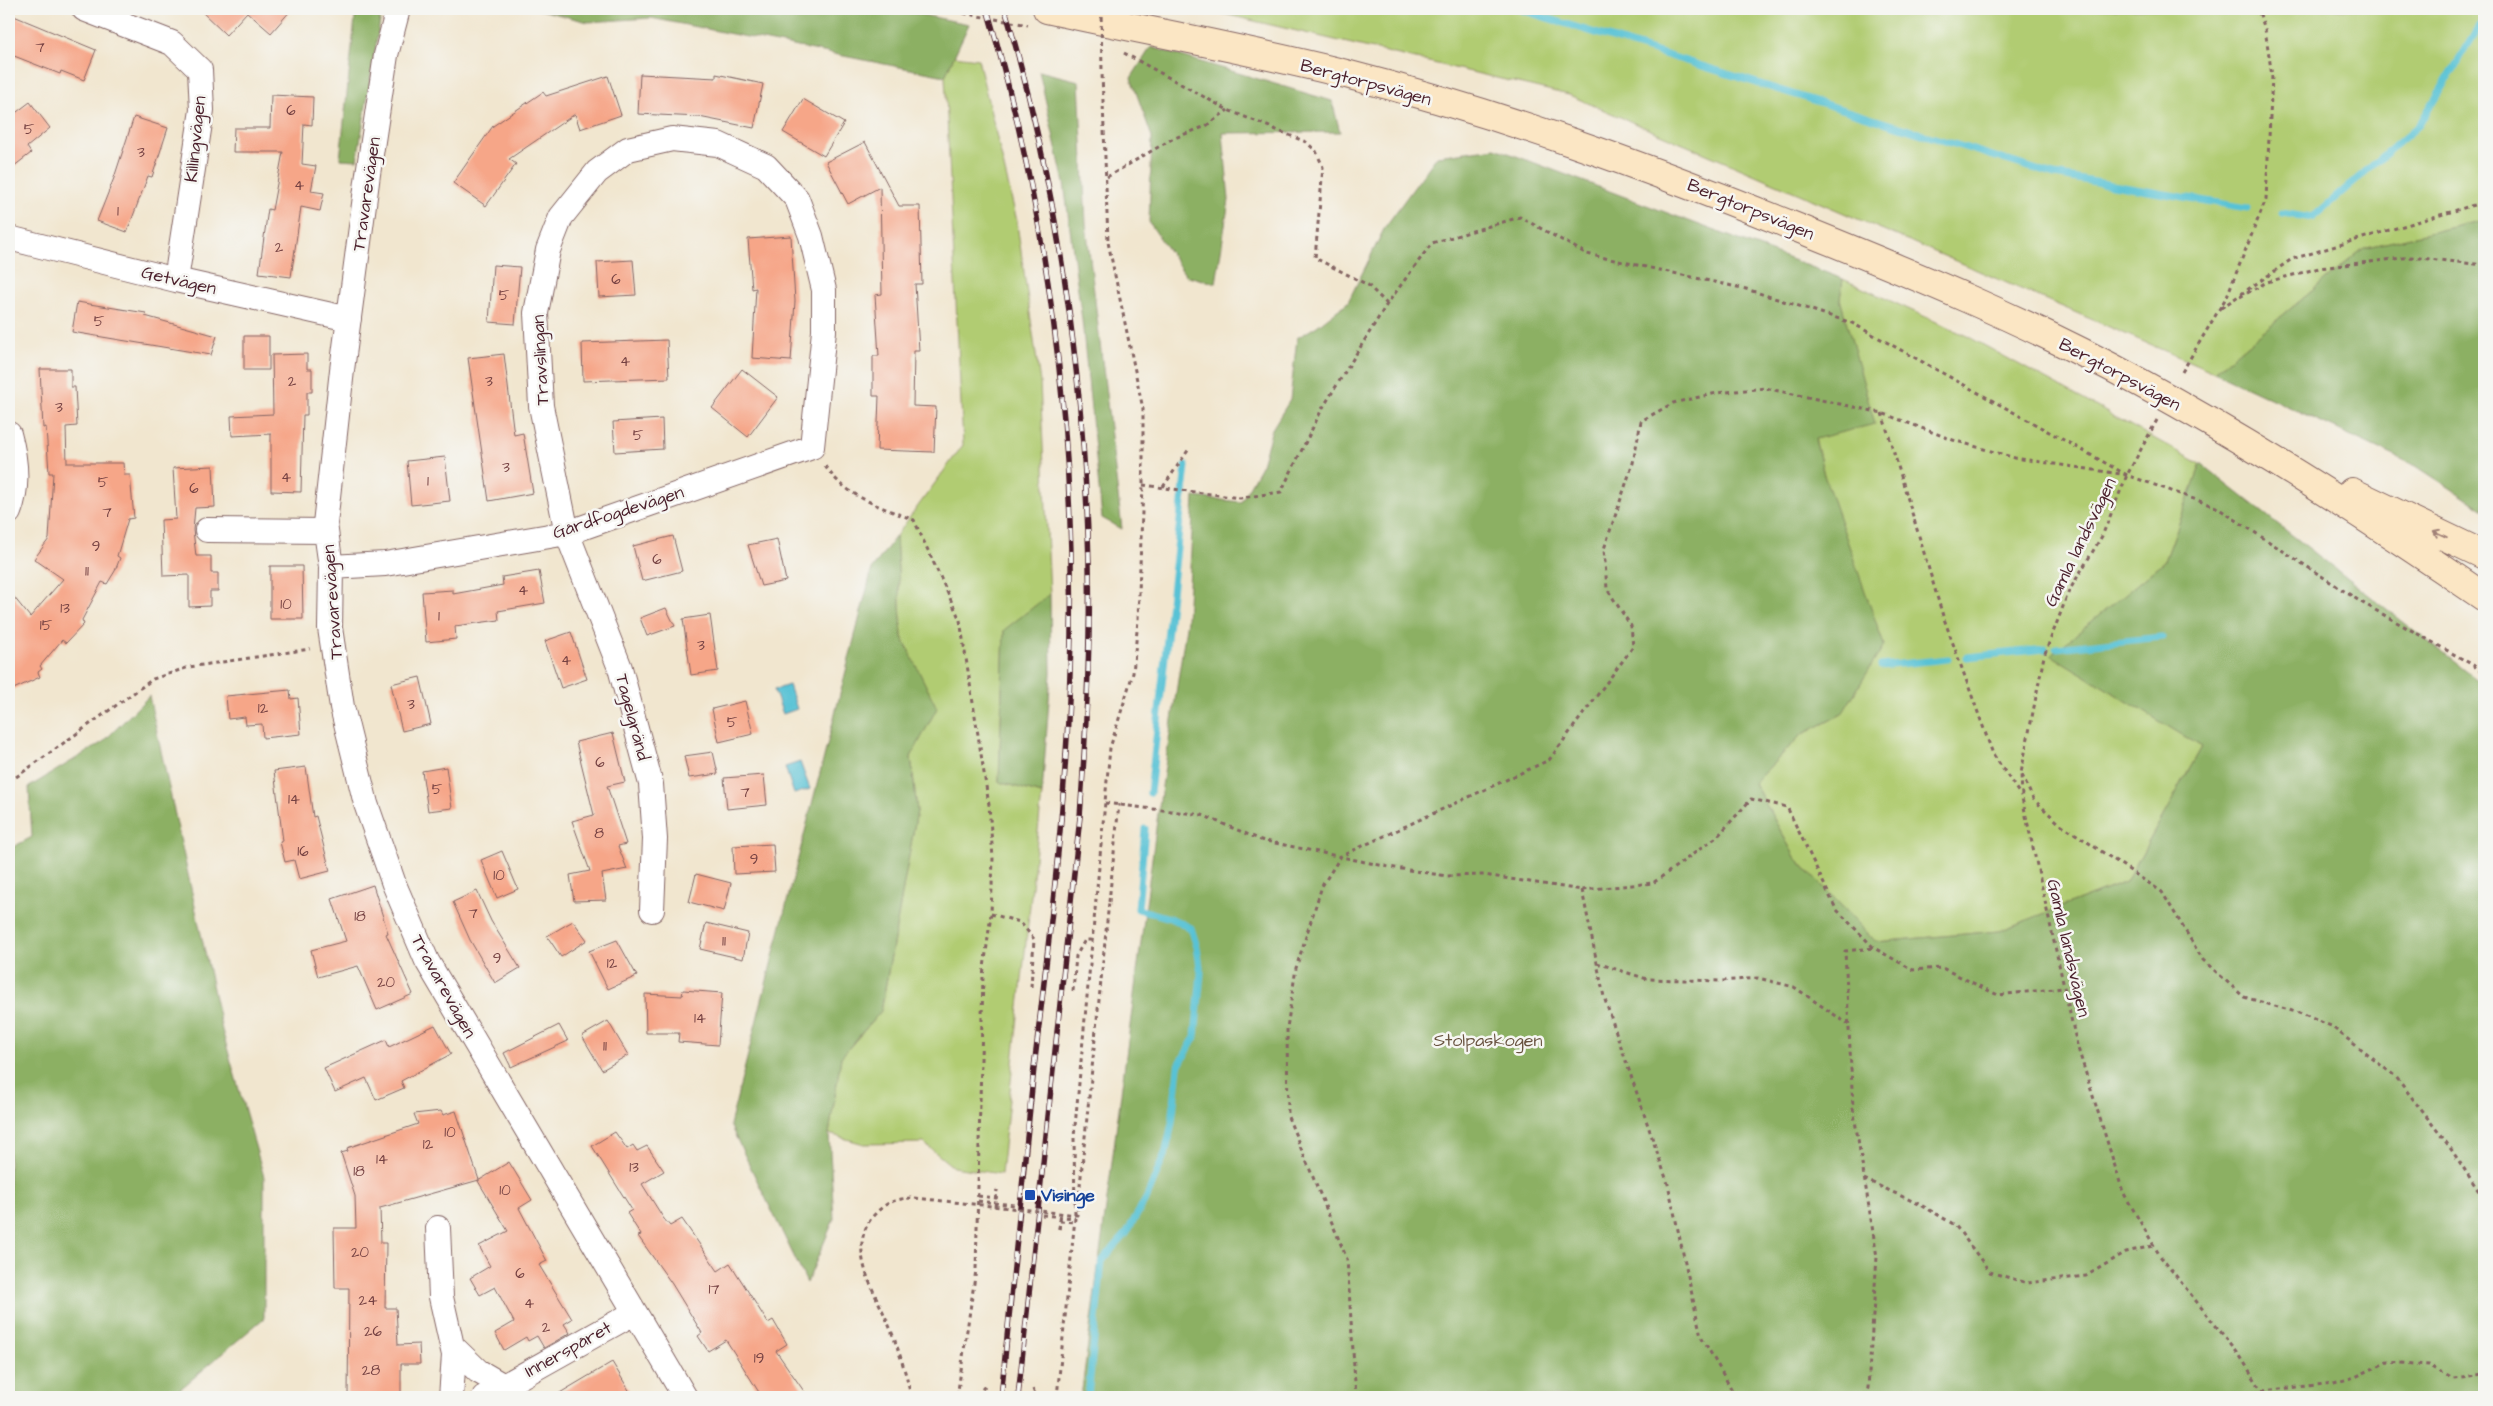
<svg xmlns="http://www.w3.org/2000/svg" width="2493" height="1406" viewBox="0 0 2493 1406" font-family="'Architects Daughter',sans-serif">
	<style>
		.green { fill: #b1cc72; stroke: #7e764e }
		.forest { fill: #8cb064; stroke: #6b6848 }
		.water { fill: #59c2d5; stroke: #527080 }
		.lines { fill: none; stroke-linecap: round; stroke-linejoin: round }
		.stream { stroke: #59c2d5; stroke-width: 7 }
		.building { fill: #f6a688 }
		.street-casing { stroke: #846564; stroke-width: 26 }
		.secondary-casing { stroke: #846564; stroke-width: 30 }
		.path { stroke: #846564; stroke-width: 3; stroke-dasharray: 4 4; stroke-linecap: butt }
		.street { stroke: #fff; stroke-width: 24 }
		.secondary { stroke: #fbe6c4; stroke-width: 28 }
		.rail-casing { stroke: #4a1f2b; stroke-width: 5.5 }
		.rail { stroke: #f6f6f2; stroke-width: 4; stroke-dasharray: 11; stroke-linecap: butt }
		.path-bridge { stroke: #846564; stroke-width: 3; stroke-dasharray: 4 4; stroke-linecap: butt }
		.oneway { stroke: #a28278 }
		.transit-dot { fill: #1a4fb4; stroke: #f6f6f2; stroke-width: 2 }
		.labels { text-anchor: middle; stroke-width: 5; stroke-linejoin: round; paint-order: stroke }
		.number-label { font-size: 15px; fill: #754142 }
		.street-label { font-size: 18px; fill: #4a1f2b; stroke: #f6f6f2 }
		.park-label { font-size: 18px; fill: #695340; stroke: #f6f6f2 }
		.transit-label { font-size: 18px; font-weight: bold; fill: #164399; stroke: #f6f6f2; text-anchor: start }
	</style>
	<rect width="100%" height="100%" fill="#f6f6f2"/>
	<filter id="ink" filterUnits="userSpaceOnUse"><feTurbulence type="fractalNoise" baseFrequency=".02" numOctaves="2"/><feDisplacementMap in="SourceGraphic" scale="10" xChannelSelector="R" yChannelSelector="G"/><feConvolveMatrix kernelMatrix="1 2 1 2 8 2 1 2 1" color-interpolation-filters="sRGB"/></filter>
	<filter id="wash" filterUnits="userSpaceOnUse"><feTurbulence type="fractalNoise" baseFrequency=".0096" numOctaves="4" result="noise"/><feDisplacementMap in="SourceGraphic" scale="20" xChannelSelector="R" yChannelSelector="G"/><feGaussianBlur stdDeviation="1.12" result="paint"/><feColorMatrix in="noise" values="0 0 0 0 0 0 0 0 0 0 0 0 0 0 0 0 0 1.4 0 .05"/><feComposite in="paint" operator="in"/></filter>
	<g filter="url(#wash)">
		<rect width="100%" height="100%" fill="#f1e6cf"/>
		<path class="green" d="M 1203,9 L 2484,9 L 2484,220 L 2364,248 L 2214,372 L 1569,95 Z
			M 954,56 L 978,59 L 1016,217 L 1040,382 L 1050,594 L 1004,631 L 999,782 L 1042,794 L 1001,1174 L 953,1167 L 924,1143 L 864,1144 L 829,1134 L 841,1057 L 881,1011 L 917,811 L 911,757 L 936,708 L 902,637 L 896,536 L 963,445 L 945,76 Z
			M 1843,279 L 1967,336 L 2201,464 L 2165,561 L 2052,655 L 2202,747 L 2126,882 L 1999,931 L 1876,942 L 1795,857 L 1754,783 L 1801,735 L 1842,714 L 1824,475 L 1815,438 L 1874,424 L 1840,299 Z"/>
		<path class="forest" d="M 356,9 L 382,9 L 357,160 L 340,159 Z
			M 537,9 L 892,9 L 969,24 L 945,76 L 651,18 L 588,22 Z
			M 1151,47 L 1332,101 L 1340,132 L 1223,133 L 1229,200 L 1216,283 L 1186,276 L 1149,222 L 1152,137 L 1131,78 Z
			M 1039,71 L 1079,81 L 1086,224 L 1122,529 L 1102,518 L 1082,320 L 1064,183 Z
			M 1495,148 L 1843,279 L 1840,299 L 1875,424 L 1815,439 L 1824,475 L 1884,645 L 1842,714 L 1801,735 L 1754,783 L 1795,857 L 1876,942 L 1999,931 L 2126,882 L 2202,747 L 2051,655 L 2165,561 L 2201,464 L 2484,685 L 2484,1397 L 1081,1397 L 1158,813 L 1187,620 L 1194,497 L 1241,502 L 1262,464 L 1272,429 L 1290,400 L 1297,338 L 1317,326 L 1348,302 L 1385,227 L 1437,156 Z
			M 2484,220 L 2484,510 L 2416,466 L 2214,372 L 2364,248 Z
			M 896,536 L 902,637 L 937,708 L 911,757 L 917,811 L 881,1011 L 841,1057 L 829,1134 L 834,1219 L 807,1283 L 730,1125 L 872,569 Z
			M 1050,594 L 1051,673 L 1042,794 L 999,782 L 1004,630 Z
			M 149,696 L 222,1030 L 264,1177 L 264,1318 L 171,1397 L 9,1397 L 9,849 L 32,837 L 29,787 L 103,742 Z"/>
		<path class="water" d="M 789,685 L 797,709 L 783,714 L 774,690 Z
			M 800,762 L 810,789 L 794,794 L 785,767 Z"/>
		<g class="lines">
			<path class="stream" d="M 1518,9 L 2054,175 L 2247,208
				M 2282,213 L 2312,218 L 2419,125 L 2484,19
				M 2056,648 L 2162,637
				M 1967,657 L 2045,649
				M 1881,666 L 1948,659
				M 1150,793 L 1186,466
				M 1088,1397 L 1102,1261 L 1126,1234 L 1147,1197 L 1166,1151 L 1172,1123 L 1178,1067 L 1195,1037 L 1201,973 L 1197,947 L 1191,928 L 1170,918 L 1138,909 L 1145,829"/>
		</g>
		<g id="blocks">
			<path class="building" d="M 199,9 L 292,9 L 271,33 L 247,12 L 226,35 Z
				M 9,14 L 96,50 L 84,80 L 61,71 L 60,74 L 9,54 Z
				M 640,74 L 716,78 L 716,74 L 763,84 L 754,128 L 699,117 L 638,114 Z
				M 608,76 L 621,115 L 580,129 L 575,114 L 509,159 L 516,164 L 486,206 L 453,183 L 493,126 L 543,92 L 546,96 Z
				M 271,95 L 313,97 L 312,125 L 304,124 L 302,164 L 316,166 L 311,191 L 324,193 L 320,211 L 301,207 L 291,277 L 259,273 L 268,209 L 272,210 L 283,152 L 233,152 L 234,128 L 270,128 Z
				M 803,99 L 844,123 L 824,156 L 783,132 Z
				M 30,102 L 50,128 L 27,147 L 31,153 L 9,170 L 9,118 Z
				M 134,117 L 168,128 L 152,177 L 148,176 L 127,232 L 97,221 L 114,178 Z
				M 865,142 L 899,206 L 920,206 L 922,284 L 915,284 L 919,351 L 914,351 L 913,406 L 936,407 L 934,452 L 877,450 L 879,396 L 873,396 L 873,356 L 879,356 L 875,295 L 882,294 L 880,187 L 848,204 L 826,162 Z
				M 791,236 L 795,301 L 791,361 L 752,358 L 756,288 L 752,289 L 748,239 Z
				M 633,260 L 636,295 L 599,297 L 597,262 Z
				M 493,265 L 520,267 L 515,324 L 489,322 Z
				M 77,302 L 146,313 L 145,316 L 217,336 L 211,355 L 72,332 Z
				M 244,336 L 269,336 L 269,370 L 244,370 Z
				M 667,340 L 669,378 L 583,381 L 582,343 Z
				M 307,354 L 307,369 L 312,369 L 312,392 L 307,392 L 307,415 L 303,415 L 301,492 L 271,491 L 271,434 L 232,436 L 231,416 L 273,414 L 272,355 Z
				M 504,354 L 514,435 L 523,433 L 533,493 L 489,501 L 468,358 Z
				M 40,369 L 71,369 L 71,387 L 75,387 L 77,426 L 66,427 L 67,463 L 123,463 L 124,475 L 130,475 L 134,518 L 128,519 L 117,556 L 120,558 L 115,571 L 107,584 L 102,582 L 82,620 L 84,624 L 66,643 L 62,640 L 40,666 L 42,669 L 38,672 L 40,677 L 9,691 L 9,591 L 30,617 L 63,579 L 34,559 L 49,539 L 53,473 L 49,473 L 46,427 L 43,428 Z
				M 742,369 L 778,397 L 748,437 L 712,408 Z
				M 662,419 L 663,449 L 615,452 L 613,422 Z
				M 445,457 L 450,501 L 411,505 L 407,461 Z
				M 213,466 L 215,507 L 195,508 L 193,530 L 196,556 L 211,556 L 211,573 L 218,573 L 218,591 L 210,591 L 210,606 L 189,607 L 189,575 L 163,576 L 161,520 L 176,519 L 173,468 Z
				M 673,536 L 682,571 L 642,581 L 633,546 Z
				M 777,539 L 786,581 L 761,586 L 748,545 Z
				M 270,566 L 302,566 L 303,619 L 270,619 Z
				M 539,571 L 545,603 L 498,611 L 499,620 L 455,626 L 456,639 L 426,642 L 422,592 L 453,590 L 453,594 L 503,585 L 502,577 Z
				M 666,608 L 675,626 L 647,636 L 640,618 Z
				M 710,615 L 718,671 L 691,675 L 683,619 Z
				M 571,632 L 587,679 L 561,688 L 545,641 Z
				M 420,677 L 431,724 L 402,731 L 391,684 Z
				M 290,690 L 291,699 L 298,698 L 301,734 L 263,738 L 262,724 L 246,725 L 245,717 L 228,719 L 226,696 Z
				M 745,701 L 753,734 L 719,742 L 712,709 Z
				M 613,733 L 625,782 L 607,786 L 626,844 L 618,846 L 627,869 L 602,874 L 606,900 L 574,901 L 570,875 L 590,871 L 572,821 L 594,815 L 576,742 Z
				M 713,752 L 718,774 L 689,778 L 684,756 Z
				M 306,767 L 313,817 L 316,816 L 330,871 L 299,879 L 294,860 L 285,862 L 280,842 L 283,841 L 274,771 Z
				M 446,767 L 452,808 L 428,811 L 422,771 Z
				M 764,775 L 767,805 L 727,809 L 724,778 Z
				M 773,844 L 775,872 L 734,874 L 733,846 Z
				M 502,851 L 518,889 L 497,898 L 481,860 Z
				M 696,874 L 731,883 L 724,911 L 689,902 Z
				M 373,885 L 388,933 L 386,934 L 413,994 L 377,1010 L 358,966 L 318,977 L 311,950 L 346,941 L 332,899 Z
				M 477,891 L 491,921 L 520,968 L 495,983 L 470,940 L 453,902 Z
				M 573,921 L 587,940 L 561,957 L 547,936 Z
				M 706,923 L 748,933 L 743,959 L 700,949 Z
				M 617,940 L 637,976 L 608,989 L 589,951 Z
				M 683,990 L 722,993 L 718,1045 L 678,1042 L 679,1033 L 646,1033 L 645,994 L 682,996 Z
				M 608,1021 L 628,1055 L 602,1070 L 582,1036 Z
				M 435,1025 L 451,1054 L 401,1081 L 404,1088 L 376,1100 L 366,1078 L 335,1092 L 324,1068 L 386,1040 L 389,1047 Z
				M 559,1025 L 568,1041 L 511,1067 L 504,1053 Z
				M 441,1111 L 443,1115 L 456,1111 L 479,1180 L 380,1208 L 381,1243 L 386,1243 L 385,1308 L 396,1308 L 398,1345 L 419,1344 L 420,1364 L 401,1364 L 401,1397 L 348,1397 L 349,1288 L 335,1288 L 334,1228 L 356,1228 L 355,1196 L 341,1153 L 348,1151 L 347,1148 L 418,1124 L 414,1114 Z
				M 615,1132 L 627,1149 L 633,1145 L 637,1151 L 647,1146 L 664,1171 L 642,1184 L 664,1219 L 670,1226 L 682,1219 L 718,1271 L 730,1263 L 768,1323 L 773,1320 L 787,1344 L 776,1351 L 808,1397 L 762,1397 L 726,1340 L 708,1351 L 698,1336 L 702,1333 L 672,1284 L 638,1236 L 641,1235 L 627,1213 L 632,1210 L 592,1146 Z
				M 509,1162 L 532,1200 L 519,1208 L 547,1261 L 539,1265 L 572,1319 L 564,1324 L 570,1333 L 544,1348 L 537,1336 L 528,1341 L 526,1337 L 504,1350 L 495,1333 L 514,1322 L 495,1287 L 480,1295 L 470,1278 L 490,1266 L 479,1246 L 508,1231 L 478,1181 Z
				M 612,1362 L 633,1397 L 553,1397 Z"/>
		</g>
	</g>
	<g filter="url(#ink)">
		<use href="#blocks" fill-opacity="0" stroke="#846564" stroke-width="1"/>
		<g class="lines">
			<g class="street-casing">
				<path id="street" d="M 84,9 L 172,43 L 200,70 L 202,110 L 176,280
					M 398,9 L 386,55 L 368,174 L 342,370 L 325,524 L 331,567 L 330,628 L 342,707 L 366,804 L 394,884 L 427,961 L 685,1397
					M 9,238 L 176,280 L 349,319
					M 9,434 C 16,459 19,487 9,512
					M 207,530 L 326,531
					M 331,567 L 385,564 L 567,533 L 812,447 L 824,331 L 824,290 L 811,236 L 797,199 L 766,166 L 718,144 L 672,139 L 628,149 L 597,172 L 561,217 L 548,250 L 536,313 L 541,406 L 567,533 L 620,668 L 651,784 L 655,839 L 652,910
					M 438,1228 L 441,1297 L 454,1355 L 451,1397
					M 452,1346 L 478,1371 L 502,1385
					M 484,1397 L 634,1313"/>
			</g>
			<g class="secondary-casing">
				<path id="secondary" d="M 1047,9 C 1146,31 1247,49 1346,74 C 1499,113 1647,167 1793,226 C 1910,273 2027,321 2137,381 C 2257,446 2372,520 2484,597
					M 2352,492 L 2484,555"/>
			</g>
			<path class="path" d="M 940,9 L 1028,25
				M 1124,53 L 1228,110 L 1306,142 L 1316,151 L 1323,167 L 1315,258 L 1368,285 L 1387,304
				M 1107,177 L 1172,139 L 1206,126 L 1228,110
				M 2240,297 L 2267,282 L 2319,268 L 2411,257 L 2484,265
				M 2221,308 L 2292,259 L 2484,202
				M 2182,372 L 2227,296 L 2266,199 L 2272,76 L 2265,29 L 2258,9
				M 1882,413 L 1943,616 L 1993,754 L 2021,796
				M 2157,420 L 2127,475 L 2102,536 L 2069,591 L 2044,656 L 2021,773 L 2022,798 L 2077,1045 L 2123,1192 L 2160,1256 L 2240,1356 L 2266,1397
				M 825,466 C 846,497 881,507 914,520 L 960,620 L 989,805 L 993,858 L 991,914 L 983,976 L 976,1270 L 957,1397
				M 1143,485 L 1240,498 L 1281,492 L 1322,409 L 1387,304 L 1432,243 L 1520,217 L 1587,254 L 1746,289 L 1852,323 L 2127,475 L 2216,507 L 2361,602 L 2473,665 L 2484,674
				M 1163,487 L 1189,449
				M 2022,775 L 2033,799 L 2059,823 L 2162,892 L 2203,960 L 2244,997 L 2299,1013 L 2331,1026 L 2396,1077 L 2449,1146 L 2484,1199
				M 9,780 L 12,780 L 153,679 L 189,667 L 310,649
				M 1105,803 L 1202,815 L 1261,840 L 1389,867 L 1447,876 L 1484,875 L 1582,890 L 1653,883 L 1718,836 L 1751,799 L 1787,807 L 1836,909 L 1874,948 L 1913,970 L 1942,968 L 1998,995 L 2063,988
				M 1582,890 L 1604,997 L 1668,1184 L 1701,1336 L 1736,1397
				M 1109,902 L 1119,804
				M 991,914 L 1020,922 L 1034,939 L 1031,987
				M 1597,963 L 1647,979 L 1722,981 L 1758,978 L 1794,987 L 1848,1024
				M 1073,991 L 1076,956 L 1085,940 L 1094,940
				M 1864,1179 L 1921,1205 L 1955,1225 L 1990,1272 L 2027,1283 L 2086,1276 L 2126,1252 L 2153,1246
				M 978,1196 L 996,1198 L 997,1190
				M 978,1201 L 1014,1205
				M 1042,1215 L 1075,1218
				M 1059,1229 L 1060,1221 L 1074,1222
				M 1033,1389 L 1036,1397
				M 2262,1391 L 2334,1383 L 2355,1377 L 2387,1362 L 2429,1365 L 2453,1379 L 2484,1375
				M 911,1397 C 906,1372 898,1347 888,1323 C 875,1291 845,1249 874,1215 C 886,1202 897,1198 915,1198
				M 980,1397 L 983,1388 L 986,1386
				M 1057,1397 L 1075,1218 L 1074,1137 L 1110,748 L 1133,673 L 1138,620 L 1143,485 L 1143,409 L 1108,242 L 1102,73
				M 1356,1397 L 1347,1259 L 1288,1117 L 1287,1028 L 1296,968 L 1322,886 L 1341,856 L 1549,760 L 1633,647 L 1631,626 L 1607,589 L 1604,549 L 1633,463 L 1641,421 L 1673,403 L 1717,393 L 1765,388 L 1882,413 L 1953,440 L 2015,458 L 2127,475
				M 1865,1397 L 1868,1388 L 1877,1257 L 1853,1108 L 1845,951 L 1874,948"/>
			<use href="#street" class="street"/>
			<use href="#secondary" class="secondary"/>
			<g class="rail-casing">
				<path id="rail" d="M 987,9 C 1047,210 1075,424 1071,634 C 1069,779 1051,924 1034,1068 C 1022,1178 1012,1288 1001,1397
					M 1005,9 C 1058,188 1084,376 1089,563 C 1091,648 1086,733 1080,817 L 1018,1397"/>
			</g>
			<use href="#rail" class="rail"/>
			<path class="path-bridge" d="M 1101,9 L 1102,73
				M 915,1198 L 1077,1215 L 1109,902
				M 995,1207 L 997,1190
				M 1059,1229 L 1061,1212"/>
		</g>
		<defs><path id="oneway-shaft" d="M-6 0H5M1.5-3L5.5 0L1.5 3" fill="none" stroke-width="1.6" stroke-linecap="round" stroke-linejoin="round" transform="scale(1.25)"/></defs>
		<use class="oneway" href="#oneway-shaft" transform="translate(2440 534) rotate(-155)"/>
	</g>
	<rect class="transit-dot" x="1024" y="1189" width="12" height="12" rx="2.5"/>
	<g class="labels">
		<g class="number-label">
			<text x="40" y="52">7</text>
			<text x="291" y="115">6</text>
			<text x="29" y="134">5</text>
			<text x="141" y="157">3</text>
			<text x="299" y="190">4</text>
			<text x="118" y="216">1</text>
			<text x="279" y="252">2</text>
			<text x="616" y="284">6</text>
			<text x="504" y="300">5</text>
			<text x="99" y="326">5</text>
			<text x="625" y="366">4</text>
			<text x="292" y="386">2</text>
			<text x="489" y="386">3</text>
			<text x="59" y="412">3</text>
			<text x="638" y="440">5</text>
			<text x="506" y="472">3</text>
			<text x="286" y="482">4</text>
			<text x="428" y="486">1</text>
			<text x="103" y="487">5</text>
			<text x="194" y="493">6</text>
			<text x="107" y="517">7</text>
			<text x="96" y="551">9</text>
			<text x="657" y="564">6</text>
			<text x="87" y="576">11</text>
			<text x="523" y="595">4</text>
			<text x="286" y="609">10</text>
			<text x="65" y="613">13</text>
			<text x="439" y="621">1</text>
			<text x="46" y="630">15</text>
			<text x="701" y="650">3</text>
			<text x="566" y="665">4</text>
			<text x="411" y="709">3</text>
			<text x="263" y="713">12</text>
			<text x="732" y="727">5</text>
			<text x="600" y="767">6</text>
			<text x="437" y="794">5</text>
			<text x="745" y="797">7</text>
			<text x="294" y="804">14</text>
			<text x="599" y="838">8</text>
			<text x="303" y="856">16</text>
			<text x="754" y="864">9</text>
			<text x="499" y="880">10</text>
			<text x="473" y="918">7</text>
			<text x="360" y="921">18</text>
			<text x="724" y="946">11</text>
			<text x="497" y="963">9</text>
			<text x="612" y="968">12</text>
			<text x="386" y="987">20</text>
			<text x="700" y="1023">14</text>
			<text x="605" y="1051">11</text>
			<text x="450" y="1137">10</text>
			<text x="428" y="1149">12</text>
			<text x="382" y="1164">14</text>
			<text x="634" y="1172">13</text>
			<text x="359" y="1176">18</text>
			<text x="505" y="1195">10</text>
			<text x="360" y="1257">20</text>
			<text x="520" y="1278">6</text>
			<text x="714" y="1294">17</text>
			<text x="368" y="1305">24</text>
			<text x="529" y="1308">4</text>
			<text x="546" y="1332">2</text>
			<text x="373" y="1336">26</text>
			<text x="759" y="1363">19</text>
			<text x="371" y="1375">28</text>
		</g>
		<g class="street-label">
			<text transform="translate(1366 82) rotate(15)" y="6">Bergtorpsvägen</text>
			<text transform="translate(195 139) rotate(-84)" y="6">Killingvägen</text>
			<text transform="translate(366 194) rotate(-82)" y="6">Travarevägen</text>
			<text transform="translate(1751 209) rotate(22)" y="6">Bergtorpsvägen</text>
			<text transform="translate(179 280) rotate(13)" y="6">Getvägen</text>
			<text transform="translate(540 360) rotate(-93)" y="6">Travslingan</text>
			<text transform="translate(2120 374) rotate(28)" y="6">Bergtorpsvägen</text>
			<text transform="translate(618 512) rotate(-18)" y="6">Gårdfogdevägen</text>
			<text transform="translate(2080 542) rotate(-64)" y="6">Gamla landsvägen</text>
			<text transform="translate(332 602) rotate(-94)" y="6">Travarevägen</text>
			<text transform="translate(633 717) rotate(75)" y="6">Tagelgränd</text>
			<text transform="translate(2069 948) rotate(77)" y="6">Gamla landsvägen</text>
			<text transform="translate(444 986) rotate(61)" y="6">Travarevägen</text>
			<text transform="translate(568 1349) rotate(-29)" y="6">Innerspåret</text>
		</g>
		<g class="park-label">
			<text x="1488" y="1046">Stolpaskogen</text>
		</g>
		<g class="transit-label">
			<text x="1041" y="1201">Visinge</text>
		</g>
	</g>
	<rect width="2493" height="1406" fill="none" stroke="#f6f6f2" stroke-width="30"/>
</svg>
